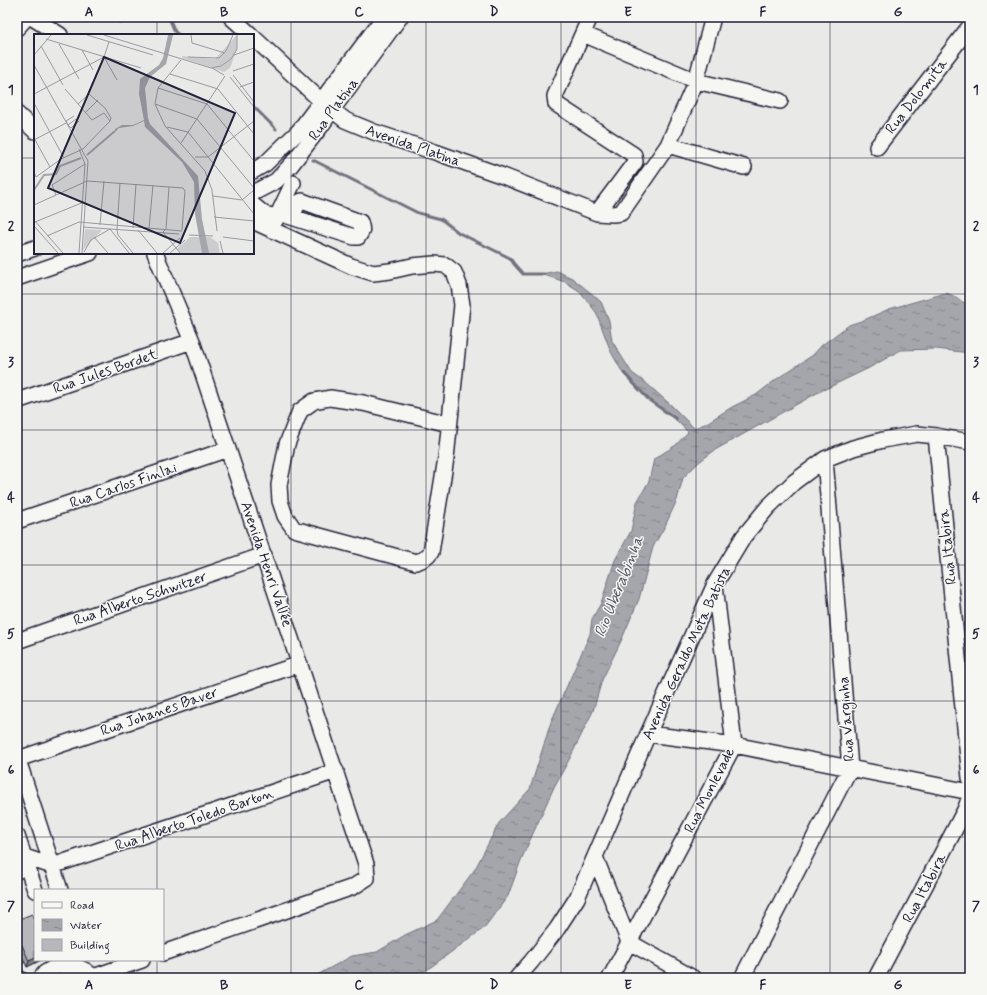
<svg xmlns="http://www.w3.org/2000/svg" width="987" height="995" viewBox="0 0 987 995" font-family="Mynerve,sans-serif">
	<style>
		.water { fill: url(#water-ripples); stroke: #71717f }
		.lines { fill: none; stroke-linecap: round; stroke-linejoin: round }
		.stream { stroke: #71717f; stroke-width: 3 }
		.minor-casing { stroke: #22223b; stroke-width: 18 }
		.minor { stroke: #f6f6f2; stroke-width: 15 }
		.wall { fill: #9e9ea2; stroke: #22223b }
		.shaded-wall { fill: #818184; stroke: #22223b }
		.building { fill: #b8b8bc; stroke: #22223b }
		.grid { fill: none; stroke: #22223b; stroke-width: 1; stroke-opacity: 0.55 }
		.labels { text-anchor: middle; stroke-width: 3; stroke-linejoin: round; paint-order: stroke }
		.street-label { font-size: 15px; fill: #22223b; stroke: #f6f6f2 }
		.water-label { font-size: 16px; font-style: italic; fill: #565668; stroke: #f6f6f2 }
		.inset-river { fill: none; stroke: #a5a5ac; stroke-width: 2 }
		.inset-road { fill: none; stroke: #9999a2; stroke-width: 1 }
		.view { fill: #22223b; fill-opacity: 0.15; stroke: #22223b; stroke-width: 2 }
		.inset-edge { fill: none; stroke: #22223b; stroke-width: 2 }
		.neatline { fill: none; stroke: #22223b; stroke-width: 1.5 }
		.grid-label { font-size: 13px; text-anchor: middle; font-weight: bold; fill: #22223b }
	</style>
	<defs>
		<pattern id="water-ripples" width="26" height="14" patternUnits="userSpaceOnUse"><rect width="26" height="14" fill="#a5a5ac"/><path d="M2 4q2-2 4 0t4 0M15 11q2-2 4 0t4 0" fill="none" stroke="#86868d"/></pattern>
	</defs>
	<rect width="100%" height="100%" fill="#e9e9e7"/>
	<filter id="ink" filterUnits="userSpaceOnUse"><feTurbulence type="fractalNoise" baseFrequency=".025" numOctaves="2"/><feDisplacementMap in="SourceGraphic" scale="8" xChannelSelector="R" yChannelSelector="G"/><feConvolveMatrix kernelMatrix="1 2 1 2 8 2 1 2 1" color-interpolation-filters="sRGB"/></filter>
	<g filter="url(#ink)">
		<path class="water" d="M 557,271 L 572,278 L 591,293 L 601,302 L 609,321 L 612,341 L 632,373 L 646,383 L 672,406 L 694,428 L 705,424 L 732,407 L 756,395 L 778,378 L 813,355 L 822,345 L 849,325 L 864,320 L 889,309 L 946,293 L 956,297 L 964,303 L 970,303 L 970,353 L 936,349 L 901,350 L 869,368 L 817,393 L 715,450 L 699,462 L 683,478 L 677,500 L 665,526 L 653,547 L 639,599 L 621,641 L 602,680 L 593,711 L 570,758 L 554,787 L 521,860 L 508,896 L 484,928 L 428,969 L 411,978 L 310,978 L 319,974 L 352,956 L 377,952 L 405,935 L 437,920 L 475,869 L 499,823 L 530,789 L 551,722 L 590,634 L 592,619 L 601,603 L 615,560 L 631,531 L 637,502 L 649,481 L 654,459 L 676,445 L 688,432 L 673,417 L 649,400 L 624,375 L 611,352 L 596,312 L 578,290 L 565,282 L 541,274 Z"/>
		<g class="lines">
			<path class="stream" d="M 112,17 L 120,22 L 145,17
				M 163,17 L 170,20 L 175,32 L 179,35
				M 253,106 L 276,129
				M 313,160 L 418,213 L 441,219 L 459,233 L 510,258 L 514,264 L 523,274 L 544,274
				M 624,373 L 649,400 L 676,419"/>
			<g class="minor-casing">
				<path id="minor" d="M 31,17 L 60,35
					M 231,17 L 251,35
					M 590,17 L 555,96 L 556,104 L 634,155 L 635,162 L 597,213
					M 17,28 L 27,17
					M 583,34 L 696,81 L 780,101
					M 253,37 L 321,101 L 345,120 L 374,132 L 435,152 L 503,176 L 597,213 L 613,214 L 621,213 L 668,145 L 696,81 L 713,17
					M 17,114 L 35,131
					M 668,145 L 744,167
					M 877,147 L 970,26
					M 253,171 L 265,164 L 299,131 L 384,17
					M 253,193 L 276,181 L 291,165 L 321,126 L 332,110 L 400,17
					M 253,205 L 264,214 L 277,217
					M 279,213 L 354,237 L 358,237 C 363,230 362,229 360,222 L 302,201 L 298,203 L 292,217
					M 253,221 L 351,266 L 373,273 L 390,271 L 412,266 L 434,264 L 445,265 L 454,272 L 459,285 L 462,305 L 446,458 L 431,552 C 427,558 423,560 416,562 L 294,529 L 285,516 L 280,501 L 279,485 L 287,444 L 300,411 L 314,401 L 330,398 L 363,403 L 449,424
					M 275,221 L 293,183
					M 155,253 L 192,341 L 366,864 L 367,878 L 353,887 L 163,953
					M 17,254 L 35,248
					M 17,278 L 90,253
					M 17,401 L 192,341
					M 936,436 L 970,778
					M 17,521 L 228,449
					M 17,641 L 264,555
					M 648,734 L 734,745 L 970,792
					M 17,757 L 60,890
					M 18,759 L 300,664
					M 17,836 L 35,890
					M 595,857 L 629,942 L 693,978
					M 17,871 L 25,857 L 52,866 L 336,771
					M 17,957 L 21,954
					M 17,977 L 19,978
					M 93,977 L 142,960
					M 41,978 L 45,973 L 55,967 L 76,966 L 86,971 L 94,978
					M 517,978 L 531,962 L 557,929 L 577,898 L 648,734 L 715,584 L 744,536 L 768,507 L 794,482 L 825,459 L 853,448 L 883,440 L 917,434 L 936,436 L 970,442
					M 610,978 L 734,745 L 715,585
					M 742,978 L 850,768 L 825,459
					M 876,978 L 965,810 L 970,797"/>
			</g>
			<use href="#minor" class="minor"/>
		</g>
		<path class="wall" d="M 17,920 L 35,960 L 41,960 L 27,967 L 20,952 L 17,953 Z"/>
		<path class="shaded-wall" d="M 22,945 L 20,952 L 17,953 L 17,948 Z
			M 35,958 L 35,960 L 41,960 L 27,967 L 29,961 Z"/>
		<path class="building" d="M 32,914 L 35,923 L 35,958 L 29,961 L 22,945 L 17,948 L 17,920 Z"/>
	</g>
	<path class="grid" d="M 157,17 L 157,35M 291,17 L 291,978M 426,17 L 426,978M 561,17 L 561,978M 696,17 L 696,978M 830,17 L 830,978M 17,158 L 35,158M 253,158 L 970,158M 157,253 L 157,890M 17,294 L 970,294M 17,430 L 970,430M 17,565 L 970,565M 17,701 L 970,701M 17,837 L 970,837M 157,960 L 157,978"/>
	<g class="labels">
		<g class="street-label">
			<text transform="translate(916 96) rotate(-52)" y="5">Rua Dolomita</text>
			<text transform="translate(333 109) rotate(-54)" y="5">Rua Platina</text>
			<text transform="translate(413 145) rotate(19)" y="5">Avenida Platina</text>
			<text transform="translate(105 371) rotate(-19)" y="5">Rua Jules Bordet</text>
			<text transform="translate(123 485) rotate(-19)" y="5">Rua Carlos Finlai</text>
			<text transform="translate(947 547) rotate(-96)" y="5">Rua Itabira</text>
			<text transform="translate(267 564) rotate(71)" y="5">Avenida Henri Vallée</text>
			<text transform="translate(140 598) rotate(-19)" y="5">Rua Alberto Schwitzer</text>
			<text transform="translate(686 653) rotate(-65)" y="5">Avenida Geraldo Mota Batista</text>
			<text transform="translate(159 711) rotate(-19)" y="5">Rua Johanes Baver</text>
			<text transform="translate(846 719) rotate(-94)" y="5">Rua Varginha</text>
			<text transform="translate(709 790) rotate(-63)" y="5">Rua Monlevade</text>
			<text transform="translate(194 819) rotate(-19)" y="5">Rua Alberto Toledo Barton</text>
			<text transform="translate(924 888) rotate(-62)" y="5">Rua Itabira</text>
		</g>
		<g class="water-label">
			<text transform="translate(618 586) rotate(-68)" y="6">Rio Uberabinha</text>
		</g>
	</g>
	<g transform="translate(34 34)">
		<rect width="220" height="220" fill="#e9e9e7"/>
		<path d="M 203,1 L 203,15 L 196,34 L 190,38 L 148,24 L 148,22 L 181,25 Z" fill="#ccccce"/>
		<path d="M 51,195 L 68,196 L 49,216 ZM 156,203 L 176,203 L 184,209 L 186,219 L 146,219 L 143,215 Z" fill="#ccccce"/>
		<path d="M 134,1 L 139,1 L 132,30 L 116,43 L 111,54 L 114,84 L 116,90 L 164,142 L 168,185 L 175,219 L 168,219 L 161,180 L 160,148 L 148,128 L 111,93 L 110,87 L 99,92 L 85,94 L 81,98 L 81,95 L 88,91 L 99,91 L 110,86 L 105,60 L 106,45 L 125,31 L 129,24 Z" fill="#a5a5ac"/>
		<path class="inset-river" d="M 53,121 L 81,97M 0,156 L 10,141 L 22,140 L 26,132 L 47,124"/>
		<path class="inset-road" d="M 53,1 L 119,21M 70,1 L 177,34 L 187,32 L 197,25 L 203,15 L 203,1M 157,1 L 158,9 L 191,19M 12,5 L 107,34M 25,10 L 45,45M 7,12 L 29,51M 48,16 L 59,36M 0,21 L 17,1M 200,21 L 220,14M 70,23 L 83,46M 154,23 L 185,24 L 192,17 L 199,1M 147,26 L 124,54 L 121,70 L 131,92 L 171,137 L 178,156 L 183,197M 0,31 L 54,127 L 48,219M 178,34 L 190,41M 199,37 L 220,30M 136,40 L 184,55 L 220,100M 199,41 L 220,68M 196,43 L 220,73M 206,53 L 220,48M 124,54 L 173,70 L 220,127M 31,55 L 58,86 L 70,79 L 76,87M 0,60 L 70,23 L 75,8M 0,69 L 30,124M 44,70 L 55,60 L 71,74 L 77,84 L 76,87M 121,70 L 163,85 L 220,154M 51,79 L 64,66M 40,82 L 32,87 L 34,91 L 42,85M 34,91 L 37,94 L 45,87M 133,93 L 154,98 L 220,180M 0,104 L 16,133M 0,106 L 32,89M 147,109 L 191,42M 45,115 L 51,130 L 45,219M 161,123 L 174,123 L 220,87M 0,138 L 2,143 L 27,125 L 49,115 L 76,87M 86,149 L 83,196 L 84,201 L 99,219M 135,153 L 132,195 L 129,198 L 146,219M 22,161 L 18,151 L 51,130M 179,162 L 208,166 L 220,156M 0,171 L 53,147 L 149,154 L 151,157 L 148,196M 180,183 L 220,187M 0,186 L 29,219M 1,188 L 50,168M 66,191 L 70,147M 0,192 L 24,219M 49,193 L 145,200M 99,194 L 102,150M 115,194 L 119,151M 104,196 L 123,219M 155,201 L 179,202M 13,202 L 45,188 L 148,197M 60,203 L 74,219M 189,203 L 220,207M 186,207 L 189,219M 50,218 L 57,206 L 76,195 L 95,219M 129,219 L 146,204M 136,219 L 151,206"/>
		<path class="view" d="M 70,23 L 201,79 L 146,209 L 14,154 Z"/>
		<rect width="220" height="220" class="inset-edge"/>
	</g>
	<rect width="987" height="995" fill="none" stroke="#f6f6f2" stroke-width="44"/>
	<rect x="34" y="889" width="130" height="72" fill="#f6f6f2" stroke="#a1a1a9"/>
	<rect x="42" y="902" width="20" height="6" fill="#f6f6f2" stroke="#a1a1a9"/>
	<text x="70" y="909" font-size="12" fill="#22223b">Road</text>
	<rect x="42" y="919" width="20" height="12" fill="url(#water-ripples)" stroke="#a1a1a9"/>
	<text x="70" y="929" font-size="12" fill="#22223b">Water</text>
	<rect x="42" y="939" width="20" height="12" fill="#b8b8bc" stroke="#a1a1a9"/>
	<text x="70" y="949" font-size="12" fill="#22223b">Building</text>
	<rect x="22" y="22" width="943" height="951" class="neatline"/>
	<g class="grid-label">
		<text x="89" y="16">A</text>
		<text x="224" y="16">B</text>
		<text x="359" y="16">C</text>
		<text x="494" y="16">D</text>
		<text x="628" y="16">E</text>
		<text x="763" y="16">F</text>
		<text x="898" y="16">G</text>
		<text x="11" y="94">1</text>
		<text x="976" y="94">1</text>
		<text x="11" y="230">2</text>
		<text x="976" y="230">2</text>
		<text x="11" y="366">3</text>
		<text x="976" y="366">3</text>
		<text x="11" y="502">4</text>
		<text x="976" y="502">4</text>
		<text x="11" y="638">5</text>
		<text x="976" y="638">5</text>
		<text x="11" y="774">6</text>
		<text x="976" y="774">6</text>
		<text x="11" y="910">7</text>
		<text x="976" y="910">7</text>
		<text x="89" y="989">A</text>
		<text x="224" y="989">B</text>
		<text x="359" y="989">C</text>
		<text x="494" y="989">D</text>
		<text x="628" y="989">E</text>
		<text x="763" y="989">F</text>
		<text x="898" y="989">G</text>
	</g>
</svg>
